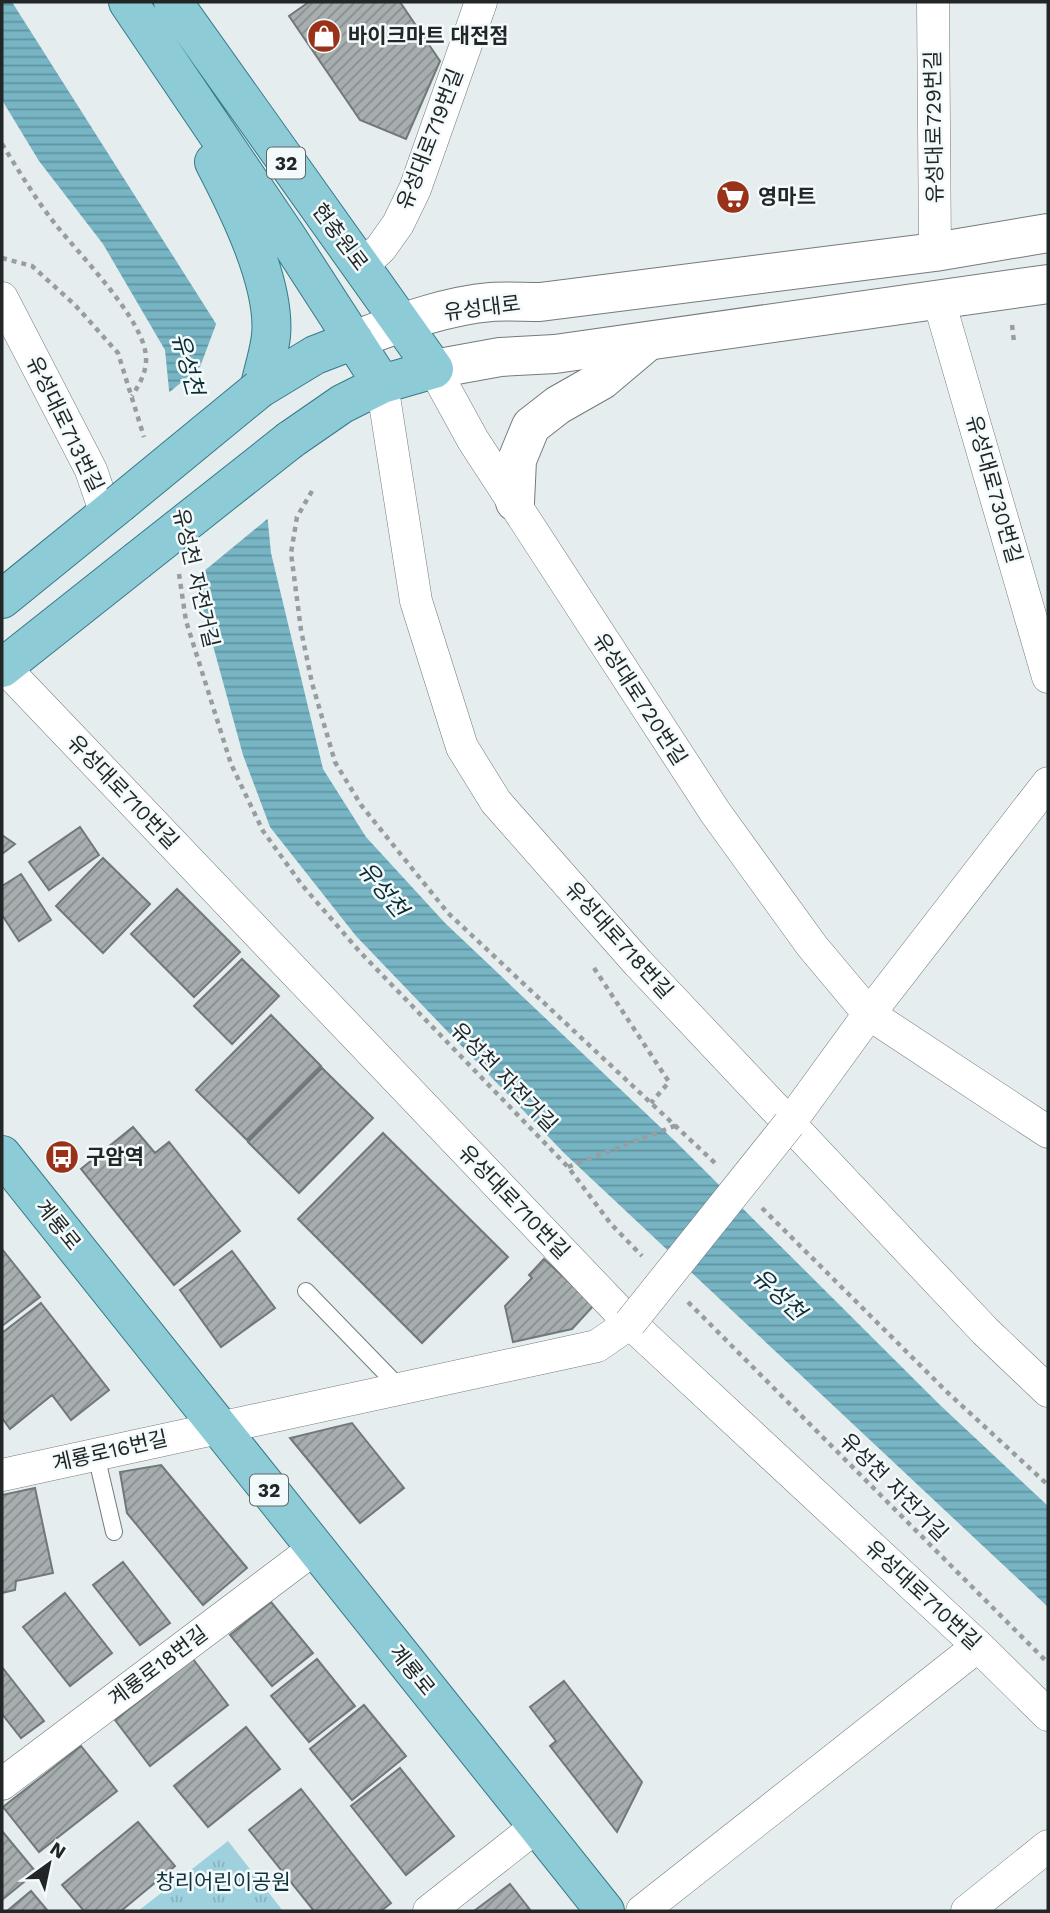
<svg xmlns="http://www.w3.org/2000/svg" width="1050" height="1913" viewBox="0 0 1050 1913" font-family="'Work Sans','Noto Sans KR',sans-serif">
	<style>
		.park { fill: url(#park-tufts) }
		.water { fill: url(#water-rules) }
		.pier { fill: #e5edef }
		.building { fill: url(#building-hatch); stroke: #717879; stroke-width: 2 }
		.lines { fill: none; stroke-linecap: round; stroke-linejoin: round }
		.service-casing { stroke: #747b7c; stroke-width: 18 }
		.minor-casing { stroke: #747b7c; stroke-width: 33 }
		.tertiary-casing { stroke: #747b7c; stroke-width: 40 }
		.secondary-casing { stroke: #747b7c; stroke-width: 40 }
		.primary-casing { stroke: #367a88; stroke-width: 40 }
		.path { stroke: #989e9f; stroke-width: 4.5; stroke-dasharray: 5 5; stroke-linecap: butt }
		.service { stroke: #fff; stroke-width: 16 }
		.minor { stroke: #fff; stroke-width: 32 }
		.tertiary { stroke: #fff; stroke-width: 38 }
		.secondary { stroke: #fff; stroke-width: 38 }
		.primary { stroke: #8dcbd7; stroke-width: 38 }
		.minor-bridge-casing { stroke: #747b7c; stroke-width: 33; stroke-linecap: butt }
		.primary-bridge-casing { stroke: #367a88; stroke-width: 40; stroke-linecap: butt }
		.minor-bridge { stroke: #fff; stroke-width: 32 }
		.primary-bridge { stroke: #8dcbd7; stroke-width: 38 }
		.labels { text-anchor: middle; stroke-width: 5; stroke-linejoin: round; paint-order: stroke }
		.shield { fill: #f3fafc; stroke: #616666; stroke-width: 2 }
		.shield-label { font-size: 19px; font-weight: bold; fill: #232626 }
		.poi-label { font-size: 21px; font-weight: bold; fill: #232626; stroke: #f3fafc; text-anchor: start }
		.street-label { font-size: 21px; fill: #232626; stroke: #f3fafc }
		.park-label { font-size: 21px; fill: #13333a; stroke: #f3fafc }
		.water-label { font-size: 23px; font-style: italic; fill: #0e2e35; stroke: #f3fafc }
	</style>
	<defs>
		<pattern id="park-tufts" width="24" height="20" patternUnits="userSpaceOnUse" patternTransform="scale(1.75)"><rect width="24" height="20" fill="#9ed1dd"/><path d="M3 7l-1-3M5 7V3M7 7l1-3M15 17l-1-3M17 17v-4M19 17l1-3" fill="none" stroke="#88b3be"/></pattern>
		<pattern id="water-rules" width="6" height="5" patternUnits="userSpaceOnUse" patternTransform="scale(1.75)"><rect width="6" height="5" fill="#77b5c4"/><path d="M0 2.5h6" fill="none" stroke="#61939f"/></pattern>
		<pattern id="building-hatch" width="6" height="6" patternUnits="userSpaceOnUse" patternTransform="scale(1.75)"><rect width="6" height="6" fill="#a7aeaf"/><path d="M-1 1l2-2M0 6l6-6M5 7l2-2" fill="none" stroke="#888d8e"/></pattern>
	</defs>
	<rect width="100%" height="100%" fill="#e5edef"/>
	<path class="park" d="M 228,1841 L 283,1911 L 138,1911 Z"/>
	<path class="water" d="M 2,2 L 12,2 L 220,330 L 261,453 L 271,553 L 323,769 L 366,837 L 445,923 L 676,1142 L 940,1405 L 1048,1506 L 1048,1607 L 564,1153 L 356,936 L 270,827 L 243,755 L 184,540 L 165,350 L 103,244 L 39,161 L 2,100 Z"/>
	<path class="pier" d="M 218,319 L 224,328 L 265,453 L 271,516 L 192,581 L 181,540 L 166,395 L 200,367 Z"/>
	<path class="building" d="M 309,2 L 400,2 L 440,61 L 406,139 L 360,120 L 289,16 Z
		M 80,827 L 99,855 L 49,890 L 29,862 Z
		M 2,835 L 15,844 L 2,854 Z
		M 103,858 L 150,904 L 103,953 L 56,906 Z
		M 21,874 L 51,920 L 19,941 L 2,915 L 2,886 Z
		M 177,889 L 240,952 L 194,997 L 131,934 Z
		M 242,959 L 279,996 L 232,1044 L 194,1006 Z
		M 271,1015 L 321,1066 L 247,1140 L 196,1090 Z
		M 322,1068 L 373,1118 L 299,1193 L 248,1142 Z
		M 133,1127 L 155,1153 L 169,1142 L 240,1231 L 174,1285 L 81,1169 Z
		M 383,1133 L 508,1257 L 422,1343 L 298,1219 Z
		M 2,1249 L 40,1297 L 2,1326 Z
		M 232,1251 L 275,1308 L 221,1347 L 180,1290 Z
		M 544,1259 L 594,1305 L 572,1329 L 513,1342 L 505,1306 L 532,1278 L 529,1275 Z
		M 41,1303 L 109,1390 L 71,1420 L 52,1395 L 10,1429 L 2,1418 L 2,1333 Z
		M 352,1423 L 404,1488 L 360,1523 L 290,1438 Z
		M 161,1465 L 247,1568 L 203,1605 L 127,1513 L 120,1472 Z
		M 35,1488 L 53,1573 L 16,1581 L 15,1590 L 2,1593 L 2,1495 Z
		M 123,1562 L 170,1623 L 140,1645 L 93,1585 Z
		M 65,1593 L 112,1653 L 70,1686 L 23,1627 Z
		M 271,1602 L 313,1653 L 272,1686 L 230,1635 Z
		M 193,1659 L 228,1705 L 150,1766 L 115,1720 Z
		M 317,1659 L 355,1706 L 309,1742 L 271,1696 Z
		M 2,1667 L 44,1721 L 21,1738 L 2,1714 Z
		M 564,1681 L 642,1782 L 617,1832 L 550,1746 L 556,1741 L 530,1707 Z
		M 364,1705 L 406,1756 L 352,1800 L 310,1749 Z
		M 246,1727 L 280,1769 L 208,1827 L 174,1786 Z
		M 81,1746 L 117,1791 L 39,1852 L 3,1807 Z
		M 400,1768 L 454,1836 L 406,1875 L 351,1806 Z
		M 301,1789 L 391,1903 L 381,1911 L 314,1911 L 249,1830 Z
		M 138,1822 L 175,1866 L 121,1911 L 84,1911 L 62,1885 Z
		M 2,1831 L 36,1872 L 2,1900 Z
		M 510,1884 L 531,1911 L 474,1911 Z
		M 31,1891 L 48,1911 L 7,1911 Z"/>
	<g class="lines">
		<g class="service-casing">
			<path id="service" d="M 306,1291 L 400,1388
				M 96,1455 L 114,1532"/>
		</g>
		<g class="minor-casing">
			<path id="minor" d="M 933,2 L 935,252
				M 362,266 L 381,248 L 398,224 L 415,189 L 481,2
				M 2,298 L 91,470 L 106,514
				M 939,301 L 1048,677
				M 434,369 L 473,440 L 715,812 L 812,946 L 869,1014 L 1048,1132
				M 382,384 L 416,601 L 462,747 L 496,802 L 638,963 L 985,1331 L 1048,1391
				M 3,666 L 630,1323 L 978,1646 L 1048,1715
				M 789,1124 L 869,1014 L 1048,783
				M 2,1475 L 597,1346 L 630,1323
				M 2,1784 L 315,1548
				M 429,1911 L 537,1826
				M 642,1911 L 978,1646
				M 967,1911 L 1048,1846"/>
		</g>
		<g class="tertiary-casing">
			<path id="tertiary" d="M 515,502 L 517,460 L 531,426 L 558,405 L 602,380 L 647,342"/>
		</g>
		<g class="secondary-casing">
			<path id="secondary" d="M 354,340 C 398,324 444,306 491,302 C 507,301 523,302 540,302 L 935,252 L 1048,233
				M 434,369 L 500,357 L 555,354 L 1048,284"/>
		</g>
		<g class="primary-casing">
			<path id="primary" d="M 128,2 L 287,237 L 382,384
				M 173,2 L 434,369 L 382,384 L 342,404 L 290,440
				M 214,162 C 238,208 276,284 271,336 C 269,353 263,372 259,389
				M 259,389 L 315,355 L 354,340
				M 2,599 L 119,504
				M 2,668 L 137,561
				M 2,1155 L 605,1911"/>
		</g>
		<path class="path" d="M 2,144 C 19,171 36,200 56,225 C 81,256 133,309 144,346 C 150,366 142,380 132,396
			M 2,258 L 32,266 L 75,305 L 118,353 L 144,437
			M 1012,325 L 1014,342
			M 312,491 L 297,517 L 291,553 L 301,630 L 312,683 L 335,762 L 361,805 L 448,913 L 715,1163
			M 179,574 L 186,621 L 231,764 L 263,831 L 302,885 L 360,952 L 568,1167 L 611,1224 L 642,1256
			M 594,968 L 669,1082 L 651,1103
			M 568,1167 L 677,1125
			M 762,1208 L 947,1392 L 1048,1485
			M 688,1302 L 1048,1663"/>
		<use href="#service" class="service"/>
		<use href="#minor" class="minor"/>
		<use href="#tertiary" class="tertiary"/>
		<use href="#secondary" class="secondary"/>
		<use href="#primary" class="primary"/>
		<g class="minor-bridge-casing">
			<path id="minor-bridge" d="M 630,1323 L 789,1124"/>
		</g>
		<g class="primary-bridge-casing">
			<path id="primary-bridge" d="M 119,504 L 259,389
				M 137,561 L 290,440"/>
		</g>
		<use href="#minor-bridge" class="minor-bridge"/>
		<use href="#primary-bridge" class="primary-bridge"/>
	</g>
	<defs>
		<g id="shop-disc" transform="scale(1.75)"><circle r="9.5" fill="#9a3119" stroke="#f3fafc"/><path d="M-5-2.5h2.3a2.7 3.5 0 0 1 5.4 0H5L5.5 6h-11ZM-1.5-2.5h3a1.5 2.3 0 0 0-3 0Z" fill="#fff"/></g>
		<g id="supermarket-disc" transform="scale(1.75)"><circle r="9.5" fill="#9a3119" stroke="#f3fafc"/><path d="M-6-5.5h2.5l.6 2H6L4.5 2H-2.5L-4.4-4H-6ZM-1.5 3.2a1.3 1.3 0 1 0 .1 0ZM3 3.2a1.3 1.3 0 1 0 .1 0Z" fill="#fff"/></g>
		<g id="bus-disc" transform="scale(1.75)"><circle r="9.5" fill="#9a3119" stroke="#f3fafc"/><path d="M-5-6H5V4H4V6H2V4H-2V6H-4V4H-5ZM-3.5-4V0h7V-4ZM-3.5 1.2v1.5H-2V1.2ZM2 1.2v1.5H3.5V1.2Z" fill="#fff"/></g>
	</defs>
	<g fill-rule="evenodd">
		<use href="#shop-disc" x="324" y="36"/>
		<use href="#supermarket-disc" x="733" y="197"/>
		<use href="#bus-disc" x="62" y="1157"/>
	</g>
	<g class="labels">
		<g class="shield">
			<rect x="267" y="147.5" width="38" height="31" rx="5"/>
			<rect x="250" y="1474.5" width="38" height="31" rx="5"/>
		</g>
		<g class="shield-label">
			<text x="286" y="170">32</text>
			<text x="269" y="1497">32</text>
		</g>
		<g class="poi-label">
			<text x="348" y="43">바이크마트 대전점</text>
			<text x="758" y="204">영마트</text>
			<text x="86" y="1164">구암역</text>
		</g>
		<g class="street-label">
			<text transform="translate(934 127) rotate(-91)" y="7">유성대로729번길</text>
			<text transform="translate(430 139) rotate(-69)" y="7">유성대로719번길</text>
			<text transform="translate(340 237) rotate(53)" y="7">현충원로</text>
			<text transform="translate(482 308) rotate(-7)" y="7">유성대로</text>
			<text transform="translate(65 424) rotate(64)" y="7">유성대로713번길</text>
			<text transform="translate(994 489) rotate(74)" y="7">유성대로730번길</text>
			<text transform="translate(196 578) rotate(77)" y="7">유성천 자전거길</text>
			<text transform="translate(640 699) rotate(57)" y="7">유성대로720번길</text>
			<text transform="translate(123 792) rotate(46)" y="7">유성대로710번길</text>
			<text transform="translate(619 940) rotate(48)" y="7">유성대로718번길</text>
			<text transform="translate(504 1077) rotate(46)" y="7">유성천 자전거길</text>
			<text transform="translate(514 1202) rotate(46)" y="7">유성대로710번길</text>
			<text transform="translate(58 1225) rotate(51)" y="7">계룡로</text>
			<text transform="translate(110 1451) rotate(-13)" y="7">계룡로16번길</text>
			<text transform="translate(894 1487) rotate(45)" y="7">유성천 자전거길</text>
			<text transform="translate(923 1595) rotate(43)" y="7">유성대로710번길</text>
			<text transform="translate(158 1666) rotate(-37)" y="7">계룡로18번길</text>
			<text transform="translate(412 1670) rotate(51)" y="7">계룡로</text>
		</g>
		<g class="park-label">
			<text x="223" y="1889">창리어린이공원</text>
		</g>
		<g class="water-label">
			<text transform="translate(188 364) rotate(75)" y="8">유성천</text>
			<text transform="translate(383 889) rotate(51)" y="8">유성천</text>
			<text transform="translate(779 1294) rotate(44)" y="8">유성천</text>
		</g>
	</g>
	<rect width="1050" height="1913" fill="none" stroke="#232626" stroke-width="7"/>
	<g transform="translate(49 1864) rotate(33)" stroke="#f3fafc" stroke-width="5" paint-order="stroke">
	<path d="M0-5L12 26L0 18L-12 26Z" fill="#232626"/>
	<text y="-10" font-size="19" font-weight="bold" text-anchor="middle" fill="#232626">N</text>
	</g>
</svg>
